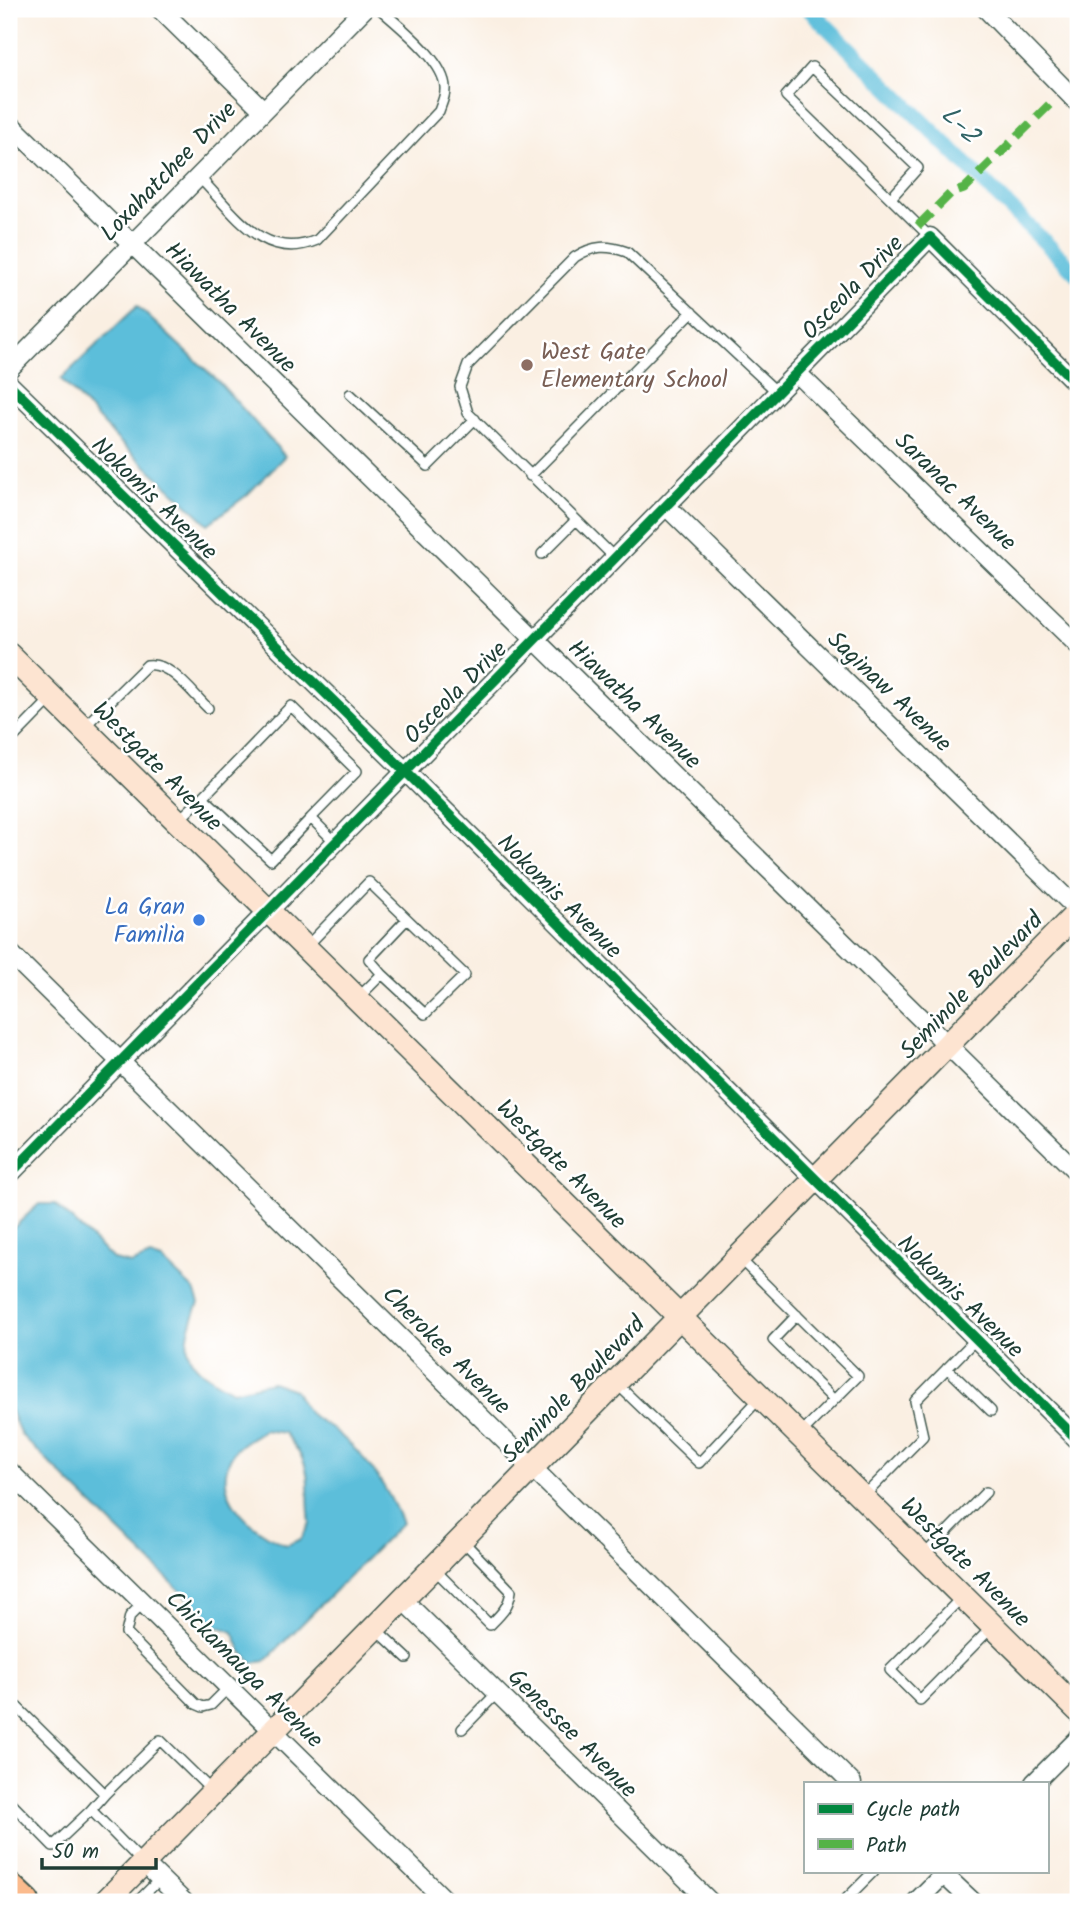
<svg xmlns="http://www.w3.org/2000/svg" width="1087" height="1911" viewBox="0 0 1087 1911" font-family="Kalam,sans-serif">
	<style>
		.water { fill: #5cbeda; stroke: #3e7e87; stroke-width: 2; fill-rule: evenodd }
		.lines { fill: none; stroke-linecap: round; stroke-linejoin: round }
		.canal { stroke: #5cbeda; stroke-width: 16 }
		.lane-casing { stroke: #40584e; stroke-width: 12 }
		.street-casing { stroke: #40584e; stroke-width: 21 }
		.secondary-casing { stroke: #40584e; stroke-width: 26 }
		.primary-casing { stroke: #40584e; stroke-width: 30 }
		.lane { stroke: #fff; stroke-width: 9 }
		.street { stroke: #fff; stroke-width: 18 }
		.secondary { stroke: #fde4d1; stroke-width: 23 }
		.primary { stroke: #fbbb8d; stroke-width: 26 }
		.quiet { stroke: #55b346; stroke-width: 9; stroke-dasharray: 18 9; stroke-linecap: butt }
		.cycleway-casing { stroke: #fff; stroke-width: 15 }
		.cycleway { stroke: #00873e; stroke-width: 10 }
		.education-dot { fill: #8d6e63; stroke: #fff; stroke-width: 2.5 }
		.shop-dot { fill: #3f7fe0; stroke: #fff; stroke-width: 2.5 }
		.labels { text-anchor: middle; stroke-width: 5; stroke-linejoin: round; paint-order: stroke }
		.street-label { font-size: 24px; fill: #1f3d34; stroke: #fff }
		.education-label { font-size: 24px; fill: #785e54; stroke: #fff; text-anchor: start }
		.shop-label { font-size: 24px; fill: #366cbe; stroke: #fff; text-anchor: end }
		.water-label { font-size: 26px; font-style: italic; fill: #316466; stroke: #fff }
	</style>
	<rect width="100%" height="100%" fill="#fff"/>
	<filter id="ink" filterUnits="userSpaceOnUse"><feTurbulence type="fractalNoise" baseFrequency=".0143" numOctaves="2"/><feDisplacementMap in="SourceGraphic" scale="14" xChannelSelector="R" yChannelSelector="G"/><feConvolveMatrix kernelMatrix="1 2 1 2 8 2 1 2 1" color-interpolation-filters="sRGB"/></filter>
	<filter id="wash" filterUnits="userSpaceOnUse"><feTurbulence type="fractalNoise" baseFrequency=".00686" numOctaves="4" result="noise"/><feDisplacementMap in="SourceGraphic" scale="28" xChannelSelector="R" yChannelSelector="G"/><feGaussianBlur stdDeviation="1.57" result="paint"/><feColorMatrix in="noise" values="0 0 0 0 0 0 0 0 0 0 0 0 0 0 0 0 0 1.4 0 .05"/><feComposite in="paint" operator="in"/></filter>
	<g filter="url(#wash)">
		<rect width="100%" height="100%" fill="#faefe2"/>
		<path class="water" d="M 137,306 L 218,381 L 285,456 L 247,495 L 208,524 L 119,441 L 61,379 Z
			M 39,1204 L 55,1204 L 114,1260 L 131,1264 L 150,1256 L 162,1260 L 194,1290 L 199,1303 C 177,1354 185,1365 233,1391 L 272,1382 L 295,1390 C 311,1424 316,1414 340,1435 C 370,1461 387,1487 402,1523 L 265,1661 L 253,1663 L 242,1652 L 233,1632 L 215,1625 L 21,1435 L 9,1407 L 9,1232 ZM 264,1430 L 284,1433 C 318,1472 304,1478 310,1523 L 301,1539 L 287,1545 C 252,1532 207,1493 234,1452 C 240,1443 255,1436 264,1430 Z"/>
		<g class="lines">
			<path class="canal" d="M 809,9 L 1078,275"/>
		</g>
	</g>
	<g filter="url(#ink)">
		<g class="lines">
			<g class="lane-casing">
				<path id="lane" d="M 198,176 C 234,212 263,263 317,240 L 439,111 C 441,105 445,97 445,90 C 447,63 399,26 380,9
					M 891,198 L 918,168 L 812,67 L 786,96 L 930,237
					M 350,394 L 428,466 L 475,419
					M 530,476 L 692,312
					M 542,554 L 575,521
					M 616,559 L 468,413 L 460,387 L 468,365 L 575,257 C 594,245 607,245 627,252 L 778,393
					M 84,727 L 147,665 C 170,661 193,694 208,708
					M 9,742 L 52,698
					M 311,818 L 357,771 L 291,706 L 203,797 L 271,860 L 311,818 L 335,842
					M 179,820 L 203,797
					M 307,946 L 369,882 L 465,975 L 425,1014 L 382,974 L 358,998
					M 382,974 L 369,959 L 407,919
					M 739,1258 L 858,1376 L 801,1433
					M 797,1315 L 773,1340 L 834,1400
					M 947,1368 L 991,1411
					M 617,1384 L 699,1463 L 760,1398
					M 864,1496 L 923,1436 L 915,1401 L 976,1339
					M 924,1555 L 986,1492
					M 435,1570 L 490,1625 C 501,1614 509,1607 511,1591 L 463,1541
					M 962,1597 L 890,1670 L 920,1700 L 993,1626
					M 143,1603 L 130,1616 L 126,1633 L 196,1704 L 203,1707 L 211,1705 L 229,1687
					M 376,1629 L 407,1658
					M 9,1713 L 16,1706 L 105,1794 L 160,1740 L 212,1791
					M 462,1729 L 497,1693
					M 9,1801 L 53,1846 L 91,1810 L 142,1862
					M 91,1810 L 105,1794
					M 137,1902 L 160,1879
					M 843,1902 L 874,1871"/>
			</g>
			<g class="street-casing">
				<path id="street" d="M 160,9 L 262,109
					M 986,9 L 1078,103
					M 9,123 L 1078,1173
					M 9,369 L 364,9
					M 798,374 L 1078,645
					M 9,384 L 405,771 L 1078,1440
					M 667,507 L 1078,910
					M 9,952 L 852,1783
					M 9,1175 L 930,237 L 1078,385
					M 9,1471 L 447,1902
					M 403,1600 L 710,1902
					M 1034,1783 L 1078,1739
					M 144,1863 L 184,1902
					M 940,1871 L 973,1902
					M 916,1902 L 947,1871"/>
			</g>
			<g class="secondary-casing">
				<path id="secondary" d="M 9,655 L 1078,1710
					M 105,1902 L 1078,912"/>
			</g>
			<g class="primary-casing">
				<path id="primary" d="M 9,1886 L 26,1902"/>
			</g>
			<use href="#lane" class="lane"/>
			<use href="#street" class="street"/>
			<use href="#secondary" class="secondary"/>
			<use href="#primary" class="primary"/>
			<path class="quiet" d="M 918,226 L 950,194 L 964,189 L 1052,102"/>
			<g class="cycleway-casing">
				<path id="cycleway" d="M 9,384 L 405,771 L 1078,1440
					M 9,1175 L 930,237 L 1078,385"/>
			</g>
			<use href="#cycleway" class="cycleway"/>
		</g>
	</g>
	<circle class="education-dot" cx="527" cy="365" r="7"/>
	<circle class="shop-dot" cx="199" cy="920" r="7"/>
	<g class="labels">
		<g class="street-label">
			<text transform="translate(168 171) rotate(-46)" y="8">Loxahatchee Drive</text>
			<text transform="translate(852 287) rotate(-46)" y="8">Osceola Drive</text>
			<text transform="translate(231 307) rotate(45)" y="8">Hiawatha Avenue</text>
			<text transform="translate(956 491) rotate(44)" y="8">Saranac Avenue</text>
			<text transform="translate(155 498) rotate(44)" y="8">Nokomis Avenue</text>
			<text transform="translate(890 691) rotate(44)" y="8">Saginaw Avenue</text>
			<text transform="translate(455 692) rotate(-45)" y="8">Osceola Drive</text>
			<text transform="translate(635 704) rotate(44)" y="8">Hiawatha Avenue</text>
			<text transform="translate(158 766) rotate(45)" y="8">Westgate Avenue</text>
			<text transform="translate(560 896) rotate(45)" y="8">Nokomis Avenue</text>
			<text transform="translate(971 985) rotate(-46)" y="8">Seminole Boulevard</text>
			<text transform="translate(562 1164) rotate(45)" y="8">Westgate Avenue</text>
			<text transform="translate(961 1296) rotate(44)" y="8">Nokomis Avenue</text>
			<text transform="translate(447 1350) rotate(45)" y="8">Cherokee Avenue</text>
			<text transform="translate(573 1389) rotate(-46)" y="8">Seminole Boulevard</text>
			<text transform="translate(966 1562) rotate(45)" y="8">Westgate Avenue</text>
			<text transform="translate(245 1669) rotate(45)" y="8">Chickamauga Avenue</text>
			<text transform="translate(573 1733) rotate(45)" y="8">Genessee Avenue</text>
		</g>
		<g class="education-label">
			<text x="541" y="359">West Gate<tspan x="541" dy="28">Elementary School</tspan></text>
		</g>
		<g class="shop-label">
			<text x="185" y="914">La Gran<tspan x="185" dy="28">Familia</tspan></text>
		</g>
		<g class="water-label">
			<text transform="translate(961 124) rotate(45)" y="9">L-2</text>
		</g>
	</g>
	<rect width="1087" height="1911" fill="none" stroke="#fff" stroke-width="35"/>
	<rect x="804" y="1782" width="245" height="91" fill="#ffffff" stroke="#a5b1ae" stroke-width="2"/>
	<rect x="818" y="1804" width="35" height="10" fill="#00873e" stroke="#a5b1ae" stroke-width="2"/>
	<text x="866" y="1816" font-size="21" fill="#1f3d34">Cycle path</text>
	<rect x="818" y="1839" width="35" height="10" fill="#55b346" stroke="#a5b1ae" stroke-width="2"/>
	<text x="866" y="1852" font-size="21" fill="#1f3d34">Path</text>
	<path d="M42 1858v10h114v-10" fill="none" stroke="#1f3d34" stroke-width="3.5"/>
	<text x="52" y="1858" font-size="21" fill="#1f3d34" stroke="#ffffff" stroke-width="5" paint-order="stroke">50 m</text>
</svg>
